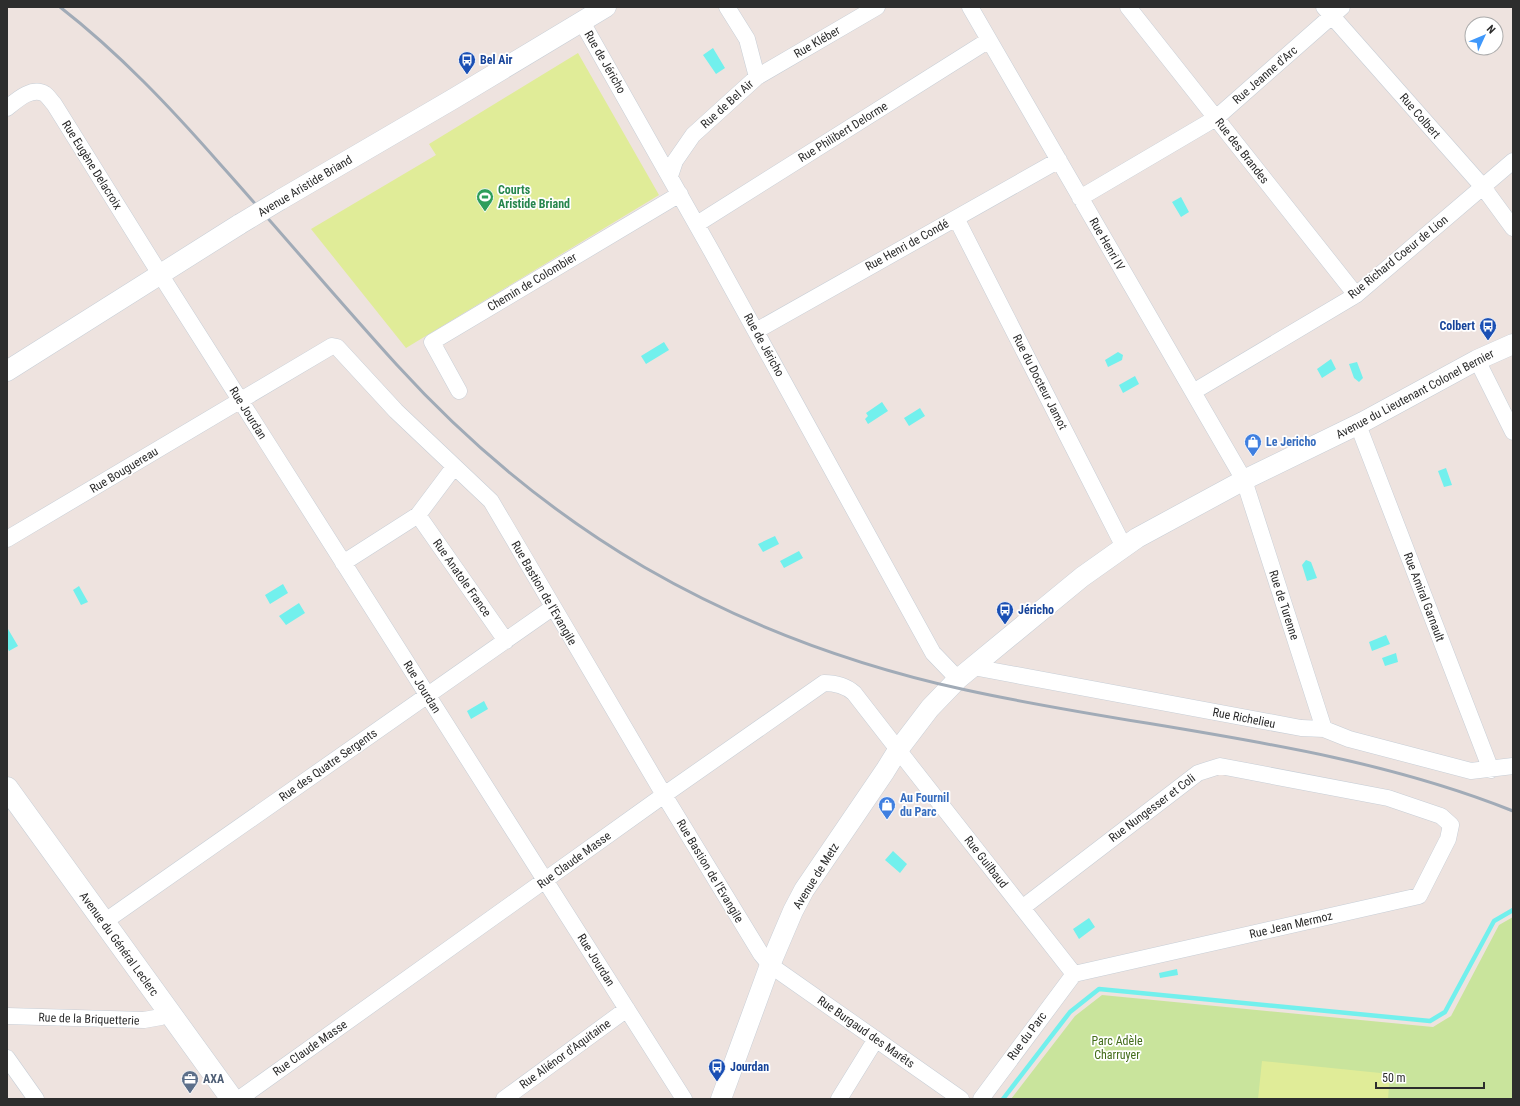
<svg xmlns="http://www.w3.org/2000/svg" width="1520" height="1106" viewBox="0 0 1520 1106" font-family="'Roboto Condensed',sans-serif">
	<style>
		.green { fill: #c9e49c }
		.pitch { fill: #e0ec98 }
		.water { fill: #72f0ed }
		.lines { fill: none; stroke-linecap: round; stroke-linejoin: round }
		.stream { stroke: #72f0ed; stroke-width: 4.5 }
		.minor-casing { stroke: #c7ced6; stroke-width: 17 }
		.tertiary-casing { stroke: #c7ced6; stroke-width: 21 }
		.secondary-casing { stroke: #c7ced6; stroke-width: 23 }
		.minor { stroke: #fff; stroke-width: 16 }
		.tertiary { stroke: #fff; stroke-width: 20 }
		.secondary { stroke: #fff; stroke-width: 22 }
		.rail { stroke: #a1abb7; stroke-width: 3 }
		.tertiary-bridge-casing { stroke: #c7ced6; stroke-width: 21; stroke-linecap: butt }
		.tertiary-bridge { stroke: #fff; stroke-width: 20 }
		.labels { text-anchor: middle; stroke-width: 3.5; stroke-linejoin: round; paint-order: stroke }
		.street-label { font-size: 12px; fill: #2d2d2d; stroke: #fff }
		.transit-label { font-size: 12px; font-weight: bold; fill: #164399; stroke: #fff; text-anchor: start }
		.leisure-label { font-size: 12px; font-weight: bold; fill: #27864d; stroke: #fff; text-anchor: start }
		.shop-label { font-size: 12px; font-weight: bold; fill: #366cbe; stroke: #fff; text-anchor: start }
		.park-label { font-size: 12px; fill: #436c1a; stroke: #fff }
		.service-label { font-size: 12px; font-weight: bold; fill: #4e5e75; stroke: #fff; text-anchor: start }
	</style>
	<rect width="100%" height="100%" fill="#eee3df"/>
	<path class="green" d="M 1513,917 L 1513,1099 L 1011,1099 L 1075,1016 L 1102,995 L 1433,1027 L 1451,1016 L 1499,925 Z"/>
	<path class="pitch" d="M 578,53 L 659,195 L 406,348 L 311,229 L 436,155 L 429,144 Z
		M 1262,1061 L 1390,1074 L 1388,1099 L 1258,1099 Z"/>
	<path class="water" d="M 713,48 L 725,68 L 716,74 L 703,55 Z
		M 1181,197 L 1189,212 L 1181,217 L 1172,202 Z
		M 664,342 L 669,350 L 646,364 L 641,356 Z
		M 1118,352 L 1123,355 L 1122,360 L 1108,367 L 1105,360 Z
		M 1331,359 L 1336,369 L 1322,378 L 1317,369 Z
		M 1357,362 L 1363,378 L 1359,382 L 1354,378 L 1349,364 Z
		M 1135,376 L 1139,384 L 1123,393 L 1119,385 Z
		M 882,402 L 888,411 L 868,424 L 865,419 L 868,416 L 866,413 Z
		M 920,408 L 925,416 L 909,426 L 904,418 Z
		M 1446,468 L 1452,485 L 1444,487 L 1438,471 Z
		M 775,536 L 779,544 L 763,552 L 758,544 Z
		M 799,551 L 803,558 L 784,568 L 780,561 Z
		M 1306,560 L 1311,562 L 1317,578 L 1307,581 L 1302,565 Z
		M 283,584 L 288,593 L 270,604 L 265,595 Z
		M 79,586 L 88,602 L 81,605 L 73,590 Z
		M 299,603 L 305,613 L 286,625 L 279,616 Z
		M 8,629 L 18,646 L 9,651 L 7,647 L 7,630 Z
		M 1386,635 L 1390,644 L 1372,651 L 1369,642 Z
		M 1396,653 L 1398,662 L 1385,666 L 1382,658 Z
		M 484,701 L 488,709 L 471,719 L 467,711 Z
		M 893,851 L 907,864 L 900,873 L 885,860 Z
		M 1089,918 L 1095,927 L 1079,939 L 1073,929 Z
		M 1177,969 L 1178,975 L 1160,978 L 1159,973 Z"/>
	<g class="lines">
		<path class="stream" d="M 1003,1099 L 1070,1012 L 1099,989 L 1430,1021 L 1445,1012 L 1494,921 L 1513,910"/>
		<g class="minor-casing">
			<path id="minor" d="M 970,7 L 1244,480 L 1324,729
				M 1128,7 L 1356,295
				M 1324,7 L 1483,187 L 1513,228
				M 582,22 L 712,252 L 933,653 L 958,679
				M 757,77 L 877,7
				M 7,108 C 17,100 32,86 45,94 C 48,96 51,101 54,104 L 160,274 L 684,1099
				M 670,176 L 675,161 L 693,135 L 757,77 L 747,39 L 727,7
				M 1080,198 L 1216,118 L 1342,7
				M 956,218 L 1124,547
				M 697,224 L 989,40
				M 756,331 L 1059,160
				M 1477,360 L 1513,432
				M 459,391 L 432,342 L 680,194
				M 1193,392 L 1356,295 L 1513,161
				M 1358,425 L 1491,770
				M 418,515 L 506,641
				M 7,539 L 332,346 L 337,347 L 396,411 L 491,501 L 664,795 L 761,954 L 770,965 L 961,1099
				M 343,563 L 418,515 L 454,467
				M 973,667 L 1301,728 L 1324,729 L 1349,739 L 1471,771 L 1513,766
				M 1022,908 L 1198,773 L 1220,766 L 1388,798 L 1441,816 L 1451,825 L 1448,839 L 1419,896 L 1074,974
				M 104,922 L 552,608
				M 7,1016 L 144,1020 L 161,1017 L 169,1012
				M 7,1058 L 36,1099
				M 239,1099 L 664,795 L 824,683 C 835,683 846,686 854,693 L 906,760 L 1074,974
				M 504,1099 L 627,1009
				M 839,1099 L 876,1039
				M 981,1099 L 1074,974"/>
		</g>
		<g class="tertiary-casing">
			<path id="tertiary" d="M 280,200 L 453,99 L 606,7
				M 7,371 L 240,224
				M 721,1099 L 770,965 L 793,911 L 804,890 L 885,771 L 898,750 L 930,708 L 958,679 L 1082,577 L 1137,538 L 1244,480 L 1363,422 L 1477,360 L 1513,344"/>
		</g>
		<g class="secondary-casing">
			<path id="secondary" d="M 7,788 L 232,1099"/>
		</g>
		<use href="#minor" class="minor"/>
		<use href="#tertiary" class="tertiary"/>
		<use href="#secondary" class="secondary"/>
		<path class="rail" d="M 60,7 C 119,53 171,108 220,164 C 280,231 337,299 397,365 C 469,444 552,513 644,567 C 744,625 852,665 966,690 C 1148,730 1338,741 1513,811"/>
		<g class="tertiary-bridge-casing">
			<path id="tertiary-bridge" d="M 240,224 L 280,200"/>
		</g>
		<use href="#tertiary-bridge" class="tertiary-bridge"/>
	</g>
	<defs>
		<g id="bus-pin" transform="scale(0.9)"><path d="M0 17L-7.5 6A9.5 9.5 0 1 1 7.5 6Z" fill="#1a4fb4" stroke="#fff"/><path d="M-5-6H5V4H4V6H2V4H-2V6H-4V4H-5ZM-3.5-4V0h7V-4ZM-3.5 1.2v1.5H-2V1.2ZM2 1.2v1.5H3.5V1.2Z" fill="#fff"/></g>
		<g id="stadium-pin" transform="scale(0.9)"><path d="M0 17L-7.5 6A9.5 9.5 0 1 1 7.5 6Z" fill="#2e9e5b" stroke="#fff"/><path d="M0-5a6.5 5 0 1 0 0 10a6.5 5 0 1 0 0-10ZM-3.5-1.8h7v3.6h-7Z" fill="#fff"/></g>
		<g id="shop-pin" transform="scale(0.9)"><path d="M0 17L-7.5 6A9.5 9.5 0 1 1 7.5 6Z" fill="#3f7fe0" stroke="#fff"/><path d="M-5-2.5h2.3a2.7 3.5 0 0 1 5.4 0H5L5.5 6h-11ZM-1.5-2.5h3a1.5 2.3 0 0 0-3 0Z" fill="#fff"/></g>
		<g id="office-pin" transform="scale(0.9)"><path d="M0 17L-7.5 6A9.5 9.5 0 1 1 7.5 6Z" fill="#5c6f8a" stroke="#fff"/><path d="M-6-3h4V-5.5h4V-3h4V5H-6ZM-1-4.5V-3h2v-1.5ZM-6 0V1H6V0Z" fill="#fff"/></g>
	</defs>
	<g fill-rule="evenodd">
		<use href="#bus-pin" x="467" y="60"/>
		<use href="#stadium-pin" x="485" y="197"/>
		<use href="#bus-pin" x="1488" y="326"/>
		<use href="#shop-pin" x="1253" y="442"/>
		<use href="#bus-pin" x="1005" y="610"/>
		<use href="#shop-pin" x="887" y="805"/>
		<use href="#bus-pin" x="717" y="1067"/>
		<use href="#office-pin" x="190" y="1079"/>
	</g>
	<g class="labels">
		<g class="street-label">
			<text transform="translate(817 42) rotate(-30)" y="4">Rue Kléber</text>
			<text transform="translate(605 62) rotate(60)" y="4">Rue de Jéricho</text>
			<text transform="translate(1265 75) rotate(-41)" y="4">Rue Jeanne d'Arc</text>
			<text transform="translate(727 104) rotate(-42)" y="4">Rue de Bel Air</text>
			<text transform="translate(1420 116) rotate(49)" y="4">Rue Colbert</text>
			<text transform="translate(843 132) rotate(-32)" y="4">Rue Philibert Delorme</text>
			<text transform="translate(1242 151) rotate(52)" y="4">Rue des Brandes</text>
			<text transform="translate(92 165) rotate(58)" y="4">Rue Eugène Delacroix</text>
			<text transform="translate(305 186) rotate(-31)" y="4">Avenue Aristide Briand</text>
			<text transform="translate(1107 244) rotate(60)" y="4">Rue Henri IV</text>
			<text transform="translate(907 245) rotate(-29)" y="4">Rue Henri de Condé</text>
			<text transform="translate(1398 257) rotate(-39)" y="4">Rue Richard Coeur de Lion</text>
			<text transform="translate(532 282) rotate(-31)" y="4">Chemin de Colombier</text>
			<text transform="translate(764 345) rotate(61)" y="4">Rue de Jéricho</text>
			<text transform="translate(1040 382) rotate(63)" y="4">Rue du Docteur Jamot</text>
			<text transform="translate(1415 394) rotate(-28)" y="4">Avenue du Lieutenant Colonel Bernier</text>
			<text transform="translate(248 413) rotate(58)" y="4">Rue Jourdan</text>
			<text transform="translate(124 470) rotate(-31)" y="4">Rue Bouguereau</text>
			<text transform="translate(462 578) rotate(55)" y="4">Rue Anatole France</text>
			<text transform="translate(544 593) rotate(60)" y="4">Rue Bastion de l'Evangile</text>
			<text transform="translate(1424 597) rotate(69)" y="4">Rue Amiral Garnault</text>
			<text transform="translate(1284 605) rotate(72)" y="4">Rue de Turenne</text>
			<text transform="translate(422 687) rotate(58)" y="4">Rue Jourdan</text>
			<text transform="translate(1244 718) rotate(11)" y="4">Rue Richelieu</text>
			<text transform="translate(328 765) rotate(-35)" y="4">Rue des Quatre Sergents</text>
			<text transform="translate(1152 808) rotate(-37)" y="4">Rue Nungesser et Coli</text>
			<text transform="translate(574 860) rotate(-36)" y="4">Rue Claude Masse</text>
			<text transform="translate(986 862) rotate(52)" y="4">Rue Guilbaud</text>
			<text transform="translate(710 871) rotate(59)" y="4">Rue Bastion de l'Evangile</text>
			<text transform="translate(816 876) rotate(-58)" y="4">Avenue de Metz</text>
			<text transform="translate(1291 925) rotate(-13)" y="4">Rue Jean Mermoz</text>
			<text transform="translate(119 944) rotate(54)" y="4">Avenue du Général Leclerc</text>
			<text transform="translate(596 960) rotate(58)" y="4">Rue Jourdan</text>
			<text transform="translate(89 1019) rotate(2)" y="4">Rue de la Briquetterie</text>
			<text transform="translate(866 1032) rotate(35)" y="4">Rue Burgaud des Marêts</text>
			<text transform="translate(1027 1036) rotate(-53)" y="4">Rue du Parc</text>
			<text transform="translate(310 1048) rotate(-35)" y="4">Rue Claude Masse</text>
			<text transform="translate(565 1054) rotate(-36)" y="4">Rue Aliénor d'Aquitaine</text>
		</g>
		<g class="transit-label">
			<text x="480" y="64">Bel Air</text>
			<text x="1475" y="330" text-anchor="end">Colbert</text>
			<text x="1018" y="614">Jéricho</text>
			<text x="730" y="1071">Jourdan</text>
		</g>
		<g class="leisure-label">
			<text x="498" y="194">Courts<tspan x="498" dy="14">Aristide Briand</tspan></text>
		</g>
		<g class="shop-label">
			<text x="1266" y="446">Le Jericho</text>
			<text x="900" y="802">Au Fournil<tspan x="900" dy="14">du Parc</tspan></text>
		</g>
		<g class="park-label">
			<text x="1117" y="1045">Parc Adèle<tspan x="1117" dy="14">Charruyer</tspan></text>
		</g>
		<g class="service-label">
			<text x="203" y="1083">AXA</text>
		</g>
	</g>
	<rect width="1520" height="1106" fill="none" stroke="#2d2d2d" stroke-width="16"/>
	<g transform="translate(1484 36) rotate(46)"><circle r="19" fill="#ffffff" stroke="#ababab"/>
	<path d="M0-3L7 15L0 10L-7 15Z" fill="#3f98fb"/>
	<text y="-6" font-size="11" font-weight="bold" text-anchor="middle" fill="#2d2d2d">N</text>
	</g>
	<path d="M1376 1082v6h108v-6" fill="none" stroke="#2d2d2d" stroke-width="2"/>
	<text x="1382" y="1082" font-size="12" fill="#2d2d2d" stroke="#ffffff" stroke-width="3" paint-order="stroke">50 m</text>
</svg>
